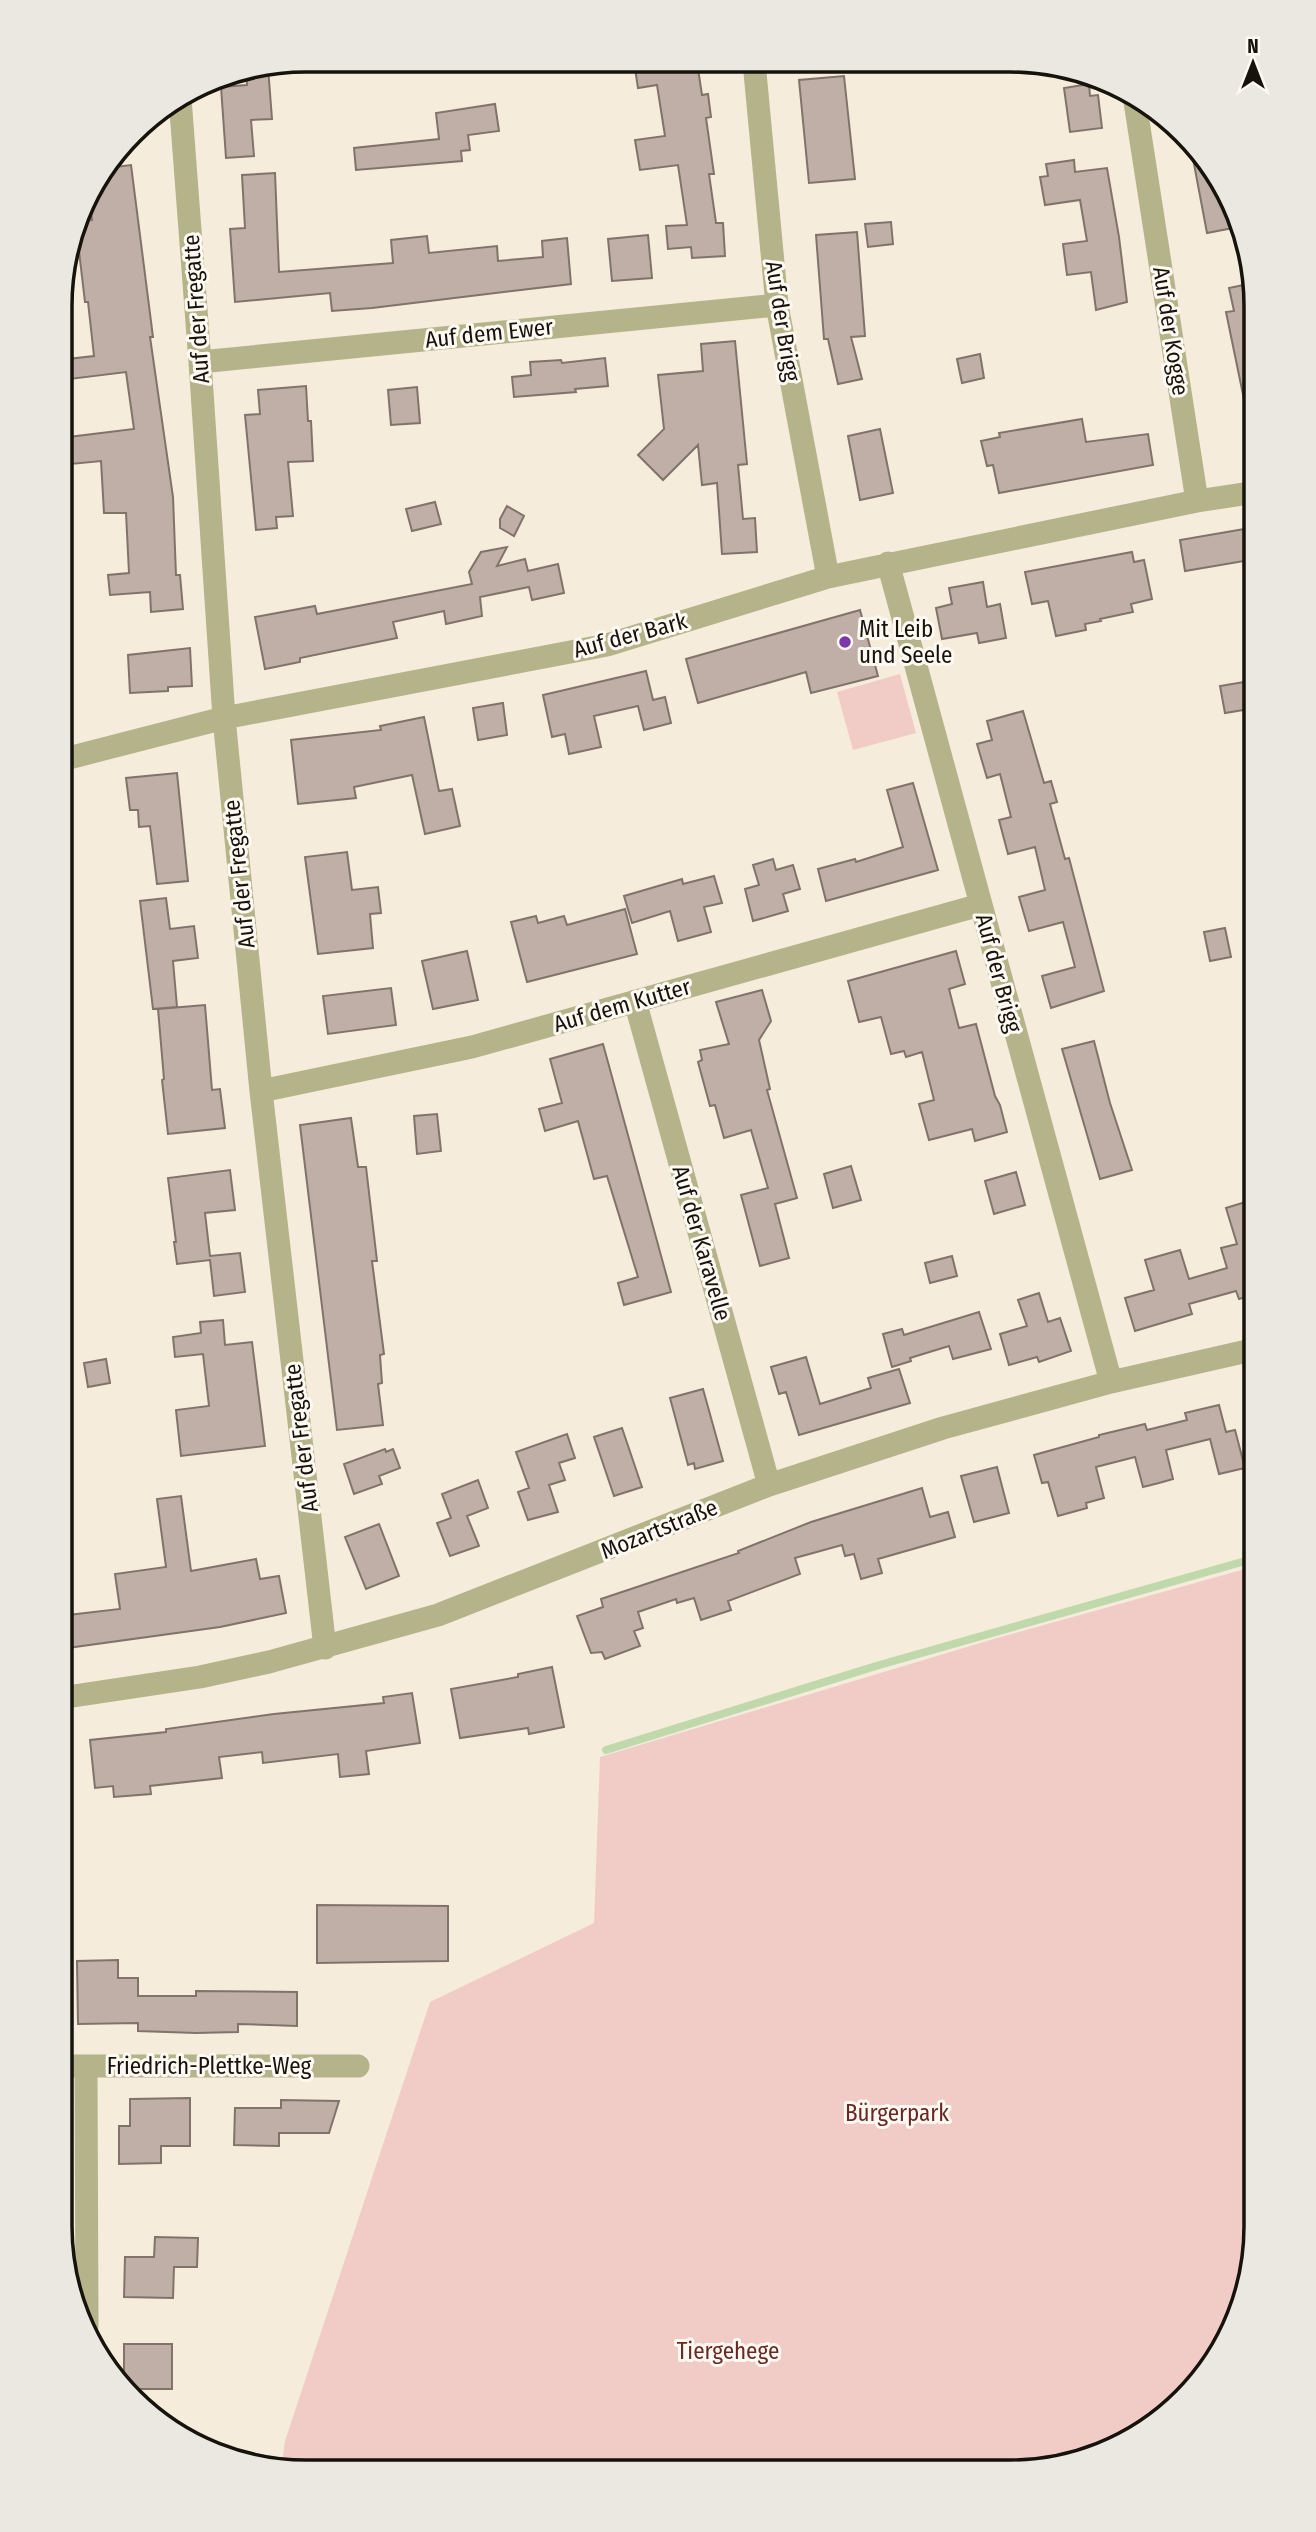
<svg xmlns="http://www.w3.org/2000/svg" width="1316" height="2532" viewBox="0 0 1316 2532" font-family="'Fira Sans Condensed',sans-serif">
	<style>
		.green { fill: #f1ccc7 }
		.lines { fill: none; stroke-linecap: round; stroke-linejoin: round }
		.stream { stroke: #c0d9ac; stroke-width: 8 }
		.building { fill: #bfafa6; stroke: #82736a; stroke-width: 2 }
		.minor { stroke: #b5b389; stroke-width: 23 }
		.poi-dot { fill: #7d37aa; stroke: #fefaf3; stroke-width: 2.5 }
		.labels { text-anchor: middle; stroke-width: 6; stroke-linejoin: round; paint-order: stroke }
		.street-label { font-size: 23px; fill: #16130d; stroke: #fefaf3 }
		.poi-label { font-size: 23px; fill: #16130d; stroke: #fefaf3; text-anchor: start }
		.park-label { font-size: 23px; fill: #6a2822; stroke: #fefaf3 }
		.rim { fill: none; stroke: #16130d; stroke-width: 3.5 }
	</style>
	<rect width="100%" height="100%" fill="#f5ecdc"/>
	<path class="green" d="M 900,674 L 916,733 L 853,750 L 837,692 Z
		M 1256,1566 L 1256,2242 L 1238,2320 L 1205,2376 L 1147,2431 L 1089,2460 L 1010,2472 L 281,2470 L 285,2441 L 430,2002 L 594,1923 L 600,1757 L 997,1638 Z"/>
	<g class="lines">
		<path class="stream" d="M 606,1750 L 876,1666 L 1256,1558"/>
	</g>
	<path class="building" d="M 634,62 L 663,62 L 663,67 L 697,62 L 702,95 L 708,94 L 711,117 L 706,118 L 714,174 L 709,174 L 716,223 L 723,223 L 725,256 L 692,258 L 691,247 L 668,249 L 666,226 L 687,225 L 678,165 L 640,170 L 635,140 L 665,136 L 657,85 L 638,88 Z
		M 268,67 L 272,119 L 251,120 L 254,156 L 226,158 L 221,87 L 247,85 L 246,71 Z
		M 844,76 L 855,179 L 809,183 L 799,80 Z
		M 1089,84 L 1090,96 L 1098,95 L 1102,128 L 1070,132 L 1064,88 Z
		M 495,104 L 499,131 L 468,135 L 470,150 L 461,151 L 462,161 L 356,170 L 354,148 L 439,139 L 436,113 Z
		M 1191,148 L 1223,197 L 1243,226 L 1207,233 Z
		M 1074,160 L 1075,172 L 1107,168 L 1119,237 L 1127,302 L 1096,310 L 1091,272 L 1067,275 L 1063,244 L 1087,241 L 1080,200 L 1045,205 L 1040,177 L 1048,176 L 1046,164 Z
		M 131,165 L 153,337 L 150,337 L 173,497 L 176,575 L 180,575 L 183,609 L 151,612 L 150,592 L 110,595 L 108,575 L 129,573 L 126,513 L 104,513 L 101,461 L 71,464 L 69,437 L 134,429 L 126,372 L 70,379 L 68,359 L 94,356 L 88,302 L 85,302 L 76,226 L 78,221 L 92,220 L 88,192 L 107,168 Z
		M 275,173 L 279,272 L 393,263 L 391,240 L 427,236 L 429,253 L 497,246 L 498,261 L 543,257 L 542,241 L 567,238 L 571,284 L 372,308 L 332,311 L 330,293 L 235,302 L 230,229 L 245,228 L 242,175 Z
		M 891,222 L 893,244 L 868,247 L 865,224 Z
		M 857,232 L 865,336 L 851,337 L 862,379 L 838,384 L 828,339 L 824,339 L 816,235 Z
		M 648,235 L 652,278 L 612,281 L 608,239 Z
		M 1253,283 L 1256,306 L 1256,413 L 1247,414 L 1226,312 L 1234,311 L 1229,288 Z
		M 735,341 L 747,464 L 738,465 L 743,519 L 755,518 L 757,552 L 722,554 L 717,483 L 702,485 L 698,445 L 663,480 L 638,455 L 664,429 L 658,375 L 703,371 L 701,344 Z
		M 980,354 L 984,378 L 962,383 L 957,359 Z
		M 605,358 L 608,386 L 575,389 L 576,392 L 514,397 L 512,377 L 531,375 L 530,362 L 561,360 L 562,363 Z
		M 306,386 L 308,421 L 311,421 L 313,461 L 288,462 L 293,516 L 276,517 L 277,528 L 256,530 L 245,415 L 260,414 L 258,390 Z
		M 417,387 L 420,423 L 391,425 L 388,390 Z
		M 1082,419 L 1086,442 L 1148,434 L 1153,465 L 999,493 L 993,465 L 987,466 L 981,441 L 1000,437 L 999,433 Z
		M 880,429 L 893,493 L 860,500 L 848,436 Z
		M 435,502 L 441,524 L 412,531 L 406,509 Z
		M 507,506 L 524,516 L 514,536 L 500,528 L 500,519 Z
		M 1256,527 L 1256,559 L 1185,571 L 1180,540 Z
		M 507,547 L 497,566 L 525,559 L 528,571 L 558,564 L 564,593 L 532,600 L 529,587 L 480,597 L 482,616 L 446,624 L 444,611 L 393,622 L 397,638 L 300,658 L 300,662 L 265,669 L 255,617 L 315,606 L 317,614 L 472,584 L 469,572 L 481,552 Z
		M 1132,552 L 1134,562 L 1144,560 L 1152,599 L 1131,604 L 1133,612 L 1100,619 L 1101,621 L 1085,624 L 1086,630 L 1056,636 L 1048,601 L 1032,604 L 1025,572 Z
		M 983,582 L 987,607 L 1000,604 L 1006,638 L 979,643 L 977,633 L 942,639 L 936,608 L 952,604 L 949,588 Z
		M 860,610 L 878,676 L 811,693 L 806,672 L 698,703 L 686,659 Z
		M 190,648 L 192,686 L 168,687 L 168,691 L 130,693 L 128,655 Z
		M 646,671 L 653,700 L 665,697 L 671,723 L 644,730 L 638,706 L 594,716 L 601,747 L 569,754 L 565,734 L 552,737 L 543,695 Z
		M 1256,680 L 1256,708 L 1225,713 L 1220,686 Z
		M 503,703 L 507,735 L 478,740 L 473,708 Z
		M 1023,711 L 1044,783 L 1051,781 L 1057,802 L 1050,804 L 1065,859 L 1069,858 L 1104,991 L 1051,1008 L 1042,976 L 1075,967 L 1063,922 L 1029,931 L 1019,897 L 1045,890 L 1035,847 L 1008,854 L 999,820 L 1011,817 L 1000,774 L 987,778 L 977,744 L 992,740 L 987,721 Z
		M 424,717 L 439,791 L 452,789 L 460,826 L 425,834 L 412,775 L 354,787 L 356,798 L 298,804 L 291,740 L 381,730 L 380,726 Z
		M 177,773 L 188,881 L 157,884 L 150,826 L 139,827 L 138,810 L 130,810 L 126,778 Z
		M 913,783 L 938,870 L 826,901 L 818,869 L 855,859 L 856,862 L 903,847 L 887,790 Z
		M 347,852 L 352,890 L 378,887 L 381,913 L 370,914 L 373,948 L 318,954 L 305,857 Z
		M 773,859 L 776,870 L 793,865 L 800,889 L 783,894 L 788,911 L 753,921 L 745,889 L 759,885 L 753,865 Z
		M 714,876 L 722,903 L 704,907 L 711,932 L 678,941 L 670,911 L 632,923 L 624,896 L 682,879 L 683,884 Z
		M 166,898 L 170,929 L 194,926 L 198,958 L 173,961 L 177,1007 L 153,1009 L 140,901 Z
		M 625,909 L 637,954 L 527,982 L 511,922 L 536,916 L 538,923 L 564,916 L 567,925 Z
		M 1225,928 L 1231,957 L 1210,961 L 1204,932 Z
		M 467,951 L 478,1000 L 433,1009 L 422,961 Z
		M 956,951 L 965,984 L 949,989 L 959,1028 L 976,1024 L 995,1096 L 1000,1105 L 1007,1132 L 975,1141 L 972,1129 L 929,1140 L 919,1104 L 934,1100 L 922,1052 L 906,1057 L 904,1051 L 891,1054 L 881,1017 L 859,1022 L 848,981 Z
		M 391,988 L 396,1025 L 328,1034 L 323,996 Z
		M 762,990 L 771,1021 L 759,1040 L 770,1089 L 767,1090 L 797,1198 L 775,1204 L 789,1258 L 760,1266 L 741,1195 L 768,1188 L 751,1130 L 724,1138 L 715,1105 L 710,1106 L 698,1062 L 702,1060 L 700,1050 L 729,1044 L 716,1002 Z
		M 205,1005 L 212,1090 L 220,1089 L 225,1128 L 168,1134 L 162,1080 L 164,1079 L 158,1009 Z
		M 1094,1041 L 1110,1103 L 1132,1170 L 1100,1179 L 1062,1049 Z
		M 603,1044 L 671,1292 L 624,1305 L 618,1283 L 638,1277 L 607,1176 L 594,1179 L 578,1121 L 545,1131 L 539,1109 L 562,1103 L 550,1059 Z
		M 437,1114 L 441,1151 L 417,1154 L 414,1116 Z
		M 351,1118 L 358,1167 L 366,1167 L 377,1261 L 372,1261 L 384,1354 L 380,1355 L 382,1383 L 378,1384 L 383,1425 L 337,1430 L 300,1125 Z
		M 851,1166 L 861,1200 L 833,1208 L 824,1174 Z
		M 230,1170 L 235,1210 L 205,1213 L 210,1256 L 240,1253 L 245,1292 L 214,1296 L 210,1260 L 177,1264 L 174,1242 L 176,1242 L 168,1178 Z
		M 1016,1172 L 1025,1205 L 994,1214 L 985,1181 Z
		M 1252,1200 L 1256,1213 L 1256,1294 L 1239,1299 L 1236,1291 L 1189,1304 L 1192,1314 L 1135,1331 L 1125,1298 L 1154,1290 L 1145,1260 L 1180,1250 L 1189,1279 L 1227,1268 L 1221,1248 L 1237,1244 L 1226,1208 Z
		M 952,1256 L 957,1276 L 930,1283 L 925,1263 Z
		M 1039,1293 L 1048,1322 L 1060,1318 L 1071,1351 L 1039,1362 L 1037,1357 L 1009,1365 L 1000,1334 L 1027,1326 L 1018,1300 Z
		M 979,1312 L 991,1349 L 953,1359 L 949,1346 L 910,1358 L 911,1361 L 892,1367 L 883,1334 L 902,1329 L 904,1335 Z
		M 223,1320 L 225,1345 L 252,1342 L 265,1446 L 181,1456 L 176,1410 L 209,1406 L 203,1354 L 175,1357 L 173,1337 L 201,1333 L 200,1322 Z
		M 806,1357 L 820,1404 L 871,1388 L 868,1378 L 899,1369 L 910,1403 L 799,1435 L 786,1392 L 779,1394 L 771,1367 Z
		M 106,1359 L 110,1383 L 88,1387 L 84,1363 Z
		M 703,1389 L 723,1461 L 695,1469 L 694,1463 L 688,1465 L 670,1398 Z
		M 1219,1405 L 1226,1432 L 1235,1430 L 1245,1468 L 1219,1474 L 1210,1439 L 1166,1450 L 1173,1479 L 1159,1483 L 1143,1487 L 1135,1457 L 1096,1467 L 1104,1498 L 1086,1503 L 1087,1508 L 1058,1516 L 1048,1482 L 1042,1483 L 1034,1455 L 1099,1437 L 1099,1435 L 1145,1424 L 1147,1430 L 1187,1420 L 1185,1413 Z
		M 622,1428 L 642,1487 L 614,1496 L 594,1437 Z
		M 567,1434 L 575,1458 L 559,1463 L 565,1480 L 549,1485 L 558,1512 L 528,1520 L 518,1492 L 529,1488 L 516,1452 Z
		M 385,1449 L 386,1452 L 393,1449 L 400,1468 L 379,1476 L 382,1484 L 354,1494 L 344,1464 Z
		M 997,1467 L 1009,1513 L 974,1522 L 961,1476 Z
		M 478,1480 L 488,1508 L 467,1516 L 479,1546 L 450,1556 L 437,1523 L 451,1518 L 442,1494 Z
		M 922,1488 L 930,1517 L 948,1512 L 955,1537 L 878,1559 L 882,1573 L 861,1579 L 854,1554 L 845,1556 L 842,1545 L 795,1558 L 800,1574 L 728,1601 L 731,1610 L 701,1620 L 694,1598 L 677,1603 L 676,1599 L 638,1612 L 643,1628 L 634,1631 L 640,1646 L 605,1659 L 602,1652 L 591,1653 L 577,1616 L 603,1607 L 601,1599 L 739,1553 L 738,1551 L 811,1522 Z
		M 181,1496 L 191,1571 L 256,1559 L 260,1579 L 279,1576 L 286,1613 L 220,1627 L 60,1649 L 60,1616 L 120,1609 L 115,1574 L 166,1567 L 157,1499 Z
		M 379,1524 L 399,1576 L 366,1589 L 345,1537 Z
		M 552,1667 L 564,1727 L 529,1734 L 528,1728 L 460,1738 L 451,1689 L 518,1677 L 518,1674 Z
		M 412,1693 L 420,1743 L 366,1751 L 369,1774 L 340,1777 L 338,1754 L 263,1763 L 262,1752 L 219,1757 L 222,1778 L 150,1786 L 151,1794 L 114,1797 L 113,1786 L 95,1788 L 90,1740 L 166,1732 L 166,1729 L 274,1714 L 384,1703 L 383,1697 Z
		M 317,1905 L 448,1906 L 448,1961 L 317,1963 Z
		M 118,1960 L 118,1978 L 138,1978 L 138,1996 L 196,1996 L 196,1991 L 297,1992 L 297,2026 L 238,2024 L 238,2032 L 196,2033 L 138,2031 L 138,2023 L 78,2024 L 77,1961 Z
		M 190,2098 L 190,2146 L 161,2146 L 161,2163 L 119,2164 L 119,2126 L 130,2126 L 130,2099 Z
		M 281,2100 L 339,2101 L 329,2133 L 279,2133 L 279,2146 L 234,2145 L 235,2108 L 281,2108 Z
		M 155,2237 L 198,2238 L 197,2267 L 174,2267 L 173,2298 L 124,2297 L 125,2257 L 154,2257 Z
		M 124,2344 L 172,2344 L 172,2389 L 129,2389 L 124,2382 Z"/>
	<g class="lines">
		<path class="minor" d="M 754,62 L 777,305 L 828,577
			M 180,98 L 200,362 L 224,718 L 261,1091 L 325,1648
			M 1135,102 L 1197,501 L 1256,492
			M 200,362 L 777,305
			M 888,563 L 1111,1382
			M 61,760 L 224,718 L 607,645 L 828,577 L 1197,501
			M 635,1001 L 769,1485
			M 261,1091 L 472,1047 L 980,905
			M 60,1698 L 200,1677 L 269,1662 L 438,1615 L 769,1485 L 943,1428 L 1111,1382 L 1256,1349
			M 60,2066 L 358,2066
			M 86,2066 L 87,2326"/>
	</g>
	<circle class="poi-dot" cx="845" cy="642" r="7"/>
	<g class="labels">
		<g class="street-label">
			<text transform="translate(196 309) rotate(-94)" y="8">Auf der Fregatte</text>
			<text transform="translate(783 321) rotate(81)" y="8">Auf der Brigg</text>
			<text transform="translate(1171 331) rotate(81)" y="8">Auf der Kogge</text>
			<text transform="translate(489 333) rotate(-6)" y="8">Auf dem Ewer</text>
			<text transform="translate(630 635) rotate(-15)" y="8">Auf der Bark</text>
			<text transform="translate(239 874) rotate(-96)" y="8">Auf der Fregatte</text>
			<text transform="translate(999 973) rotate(75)" y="8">Auf der Brigg</text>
			<text transform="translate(622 1005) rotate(-16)" y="8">Auf dem Kutter</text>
			<text transform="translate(702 1243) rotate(74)" y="8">Auf der Karavelle</text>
			<text transform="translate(301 1438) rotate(-97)" y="8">Auf der Fregatte</text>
			<text transform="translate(659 1529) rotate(-22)" y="8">Mozartstraße</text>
			<text x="209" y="2074">Friedrich-Plettke-Weg</text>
		</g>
		<g class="poi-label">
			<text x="859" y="637">Mit Leib<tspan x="859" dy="26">und Seele</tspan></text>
		</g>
		<g class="park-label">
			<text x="897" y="2121">Bürgerpark</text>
			<text x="728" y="2359">Tiergehege</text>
		</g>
	</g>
	<path d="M0 0H1316V2532H0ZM306 72H1010A234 234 0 0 1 1244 306V2226A234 234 0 0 1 1010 2460H306A234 234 0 0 1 72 2226V306A234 234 0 0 1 306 72Z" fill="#ebe8e1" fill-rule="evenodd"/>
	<path class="rim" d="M306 72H1010A234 234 0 0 1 1244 306V2226A234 234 0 0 1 1010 2460H306A234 234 0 0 1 72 2226V306A234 234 0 0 1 306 72Z"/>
	<g transform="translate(1253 63)" stroke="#fefaf3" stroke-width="5" paint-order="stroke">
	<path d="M0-5L12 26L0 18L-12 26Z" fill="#16130d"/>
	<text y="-10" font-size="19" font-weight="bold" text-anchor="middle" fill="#16130d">N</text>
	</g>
</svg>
